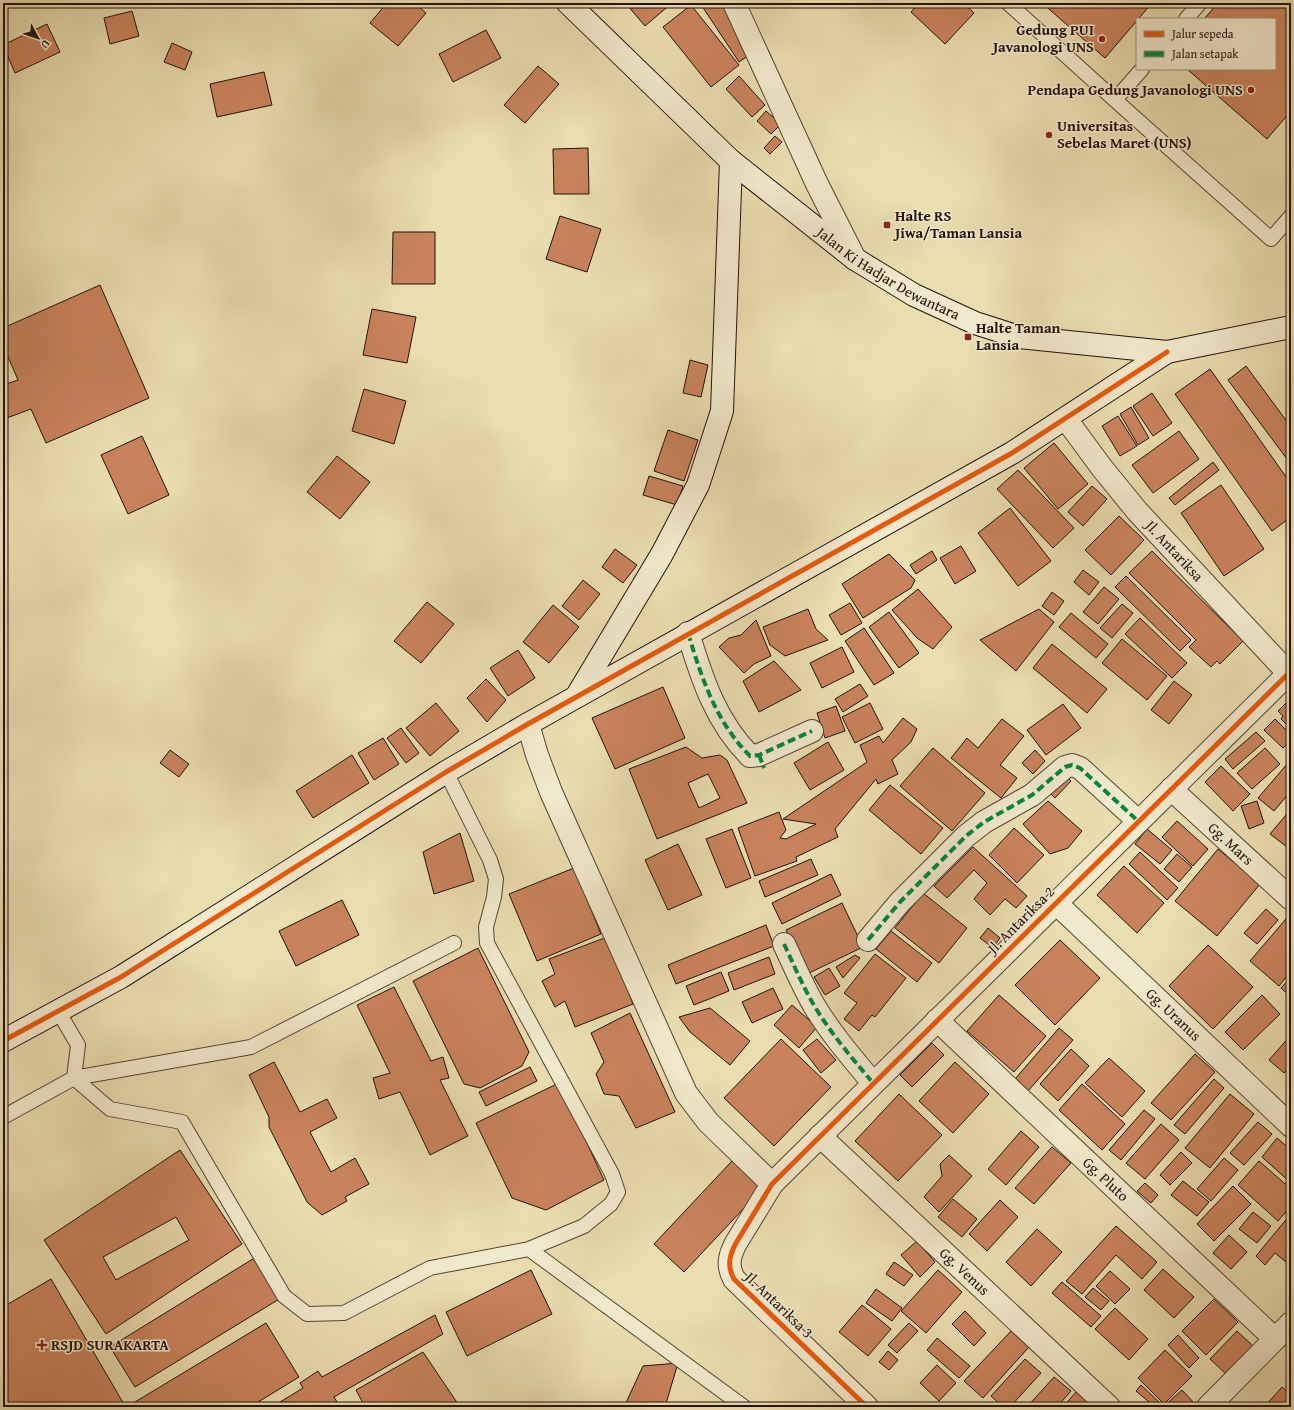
<svg xmlns="http://www.w3.org/2000/svg" width="1294" height="1410" viewBox="0 0 1294 1410" font-family="'Gentium Book Plus',serif">
	<style>
		.building { fill: #c9835c; stroke: #22120b; fill-rule: evenodd }
		.lines { fill: none; stroke-linecap: round; stroke-linejoin: round }
		.lane-casing { stroke: #544534; stroke-width: 16 }
		.street-casing { stroke: #544534; stroke-width: 24 }
		.secondary-casing { stroke: #22120b; stroke-width: 24 }
		.lane { stroke: #f1e9cb; stroke-width: 14 }
		.street { stroke: #f1e9cb; stroke-width: 22 }
		.secondary { stroke: #f1e9cb; stroke-width: 22 }
		.quiet { stroke: #00873e; stroke-width: 4; stroke-dasharray: 8 4; stroke-linecap: butt }
		.cycleway-casing { stroke: #f1e9cb; stroke-width: 8 }
		.cycleway { stroke: #e8590c; stroke-width: 5 }
		.poi-dot { fill: #8f2418; stroke: #f1e9cb; stroke-width: 1.5 }
		.labels { text-anchor: middle; stroke-width: 3; stroke-linejoin: round; paint-order: stroke }
		.poi-label { font-size: 15px; font-weight: bold; fill: #22120b; stroke: #f1e9cb; text-anchor: start }
		.street-label { font-size: 15px; fill: #22120b; stroke: #f1e9cb }
	</style>
	<rect width="100%" height="100%" fill="#eaddaf"/>
	<filter id="stains"><feTurbulence type="fractalNoise" baseFrequency=".005" numOctaves="4"/><feColorMatrix values="0 0 0 0 .2 0 0 0 0 .09 0 0 0 0 .02 0 0 0 .5 -.17"/></filter>
	<radialGradient id="worn" r=".72"><stop offset=".6" stop-color="#630" stop-opacity="0"/><stop offset="1" stop-color="#630" stop-opacity=".3"/></radialGradient>
	<path class="building" d="M 387,3 L 414,3 L 426,13 L 398,46 L 370,23 Z
		M 631,3 L 672,3 L 645,26 L 628,6 Z
		M 700,3 L 722,3 L 755,51 L 739,62 Z
		M 919,3 L 963,3 L 974,13 L 945,44 L 911,12 Z
		M 1042,3 L 1152,3 L 1105,58 Z
		M 1218,3 L 1291,3 L 1291,111 L 1267,139 L 1187,69 L 1275,69 L 1275,19 L 1204,19 Z
		M 691,5 L 739,65 L 711,87 L 663,27 Z
		M 132,11 L 139,36 L 110,44 L 104,18 Z
		M 47,24 L 60,52 L 15,73 L 3,45 Z
		M 486,30 L 501,58 L 453,82 L 439,54 Z
		M 172,43 L 192,52 L 185,70 L 164,62 Z
		M 538,66 L 559,84 L 525,123 L 504,105 Z
		M 264,72 L 272,105 L 217,117 L 210,84 Z
		M 739,76 L 765,105 L 752,117 L 726,89 Z
		M 766,111 L 781,124 L 771,134 L 757,121 Z
		M 775,136 L 782,142 L 770,154 L 764,148 Z
		M 588,148 L 589,194 L 554,194 L 553,149 Z
		M 560,216 L 601,229 L 587,272 L 546,259 Z
		M 393,232 L 435,232 L 435,284 L 392,284 Z
		M 100,285 L 149,398 L 46,443 L 31,409 L 4,419 L 3,418 L 3,385 L 18,380 L 3,345 L 3,328 Z
		M 372,309 L 416,317 L 407,363 L 363,355 Z
		M 690,360 L 708,365 L 701,397 L 683,393 Z
		M 1246,366 L 1291,427 L 1291,456 L 1287,459 L 1228,380 Z
		M 1210,369 L 1291,484 L 1291,517 L 1272,531 L 1175,394 Z
		M 364,389 L 406,401 L 394,444 L 352,431 Z
		M 1152,393 L 1172,423 L 1153,436 L 1133,406 Z
		M 1131,407 L 1149,438 L 1138,445 L 1120,414 Z
		M 1118,416 L 1137,446 L 1120,456 L 1102,426 Z
		M 668,430 L 698,440 L 684,481 L 654,471 Z
		M 1179,431 L 1199,459 L 1153,493 L 1132,465 Z
		M 142,436 L 169,495 L 128,514 L 101,455 Z
		M 1054,443 L 1088,484 L 1058,509 L 1024,468 Z
		M 337,456 L 370,482 L 340,519 L 307,492 Z
		M 1213,462 L 1219,470 L 1175,505 L 1169,498 Z
		M 1018,470 L 1074,528 L 1053,548 L 997,489 Z
		M 649,476 L 683,486 L 677,505 L 643,495 Z
		M 1221,485 L 1264,549 L 1224,576 L 1181,513 Z
		M 1092,486 L 1107,499 L 1083,526 L 1068,512 Z
		M 1010,508 L 1051,561 L 1018,586 L 978,533 Z
		M 1119,516 L 1144,540 L 1111,575 L 1085,550 Z
		M 961,546 L 976,571 L 955,584 L 940,558 Z
		M 615,549 L 637,565 L 623,583 L 602,567 Z
		M 932,551 L 937,560 L 916,574 L 910,565 Z
		M 1152,551 L 1243,641 L 1220,664 L 1217,661 L 1211,667 L 1189,647 L 1196,640 L 1129,573 Z
		M 889,554 L 915,580 L 911,588 L 863,618 L 842,584 Z
		M 1083,570 L 1099,582 L 1089,595 L 1074,582 Z
		M 1126,576 L 1191,640 L 1180,651 L 1115,587 Z
		M 583,580 L 600,594 L 579,620 L 562,606 Z
		M 1104,587 L 1119,599 L 1098,624 L 1083,612 Z
		M 918,589 L 952,627 L 933,649 L 917,638 L 892,610 Z
		M 1052,592 L 1064,601 L 1054,615 L 1042,606 Z
		M 427,602 L 454,624 L 421,663 L 394,641 Z
		M 850,603 L 862,623 L 841,635 L 829,615 Z
		M 1122,604 L 1133,613 L 1112,638 L 1100,628 Z
		M 553,605 L 579,627 L 549,663 L 523,642 Z
		M 808,609 L 816,629 L 828,640 L 785,656 L 770,645 L 763,627 Z
		M 1039,609 L 1054,622 L 1016,671 L 980,640 Z
		M 889,612 L 919,653 L 899,668 L 869,627 Z
		M 1071,613 L 1108,644 L 1096,658 L 1059,627 Z
		M 1140,618 L 1187,663 L 1172,678 L 1125,634 Z
		M 756,620 L 771,656 L 754,664 L 744,673 L 719,647 L 729,638 L 741,635 Z
		M 864,628 L 894,673 L 874,685 L 845,641 Z
		M 1122,639 L 1167,676 L 1147,700 L 1102,663 Z
		M 1052,644 L 1107,689 L 1087,713 L 1033,668 Z
		M 842,647 L 854,672 L 822,688 L 810,663 Z
		M 518,650 L 535,678 L 508,696 L 490,668 Z
		M 774,661 L 801,690 L 759,712 L 743,681 Z
		M 486,679 L 506,700 L 487,722 L 467,698 Z
		M 1174,681 L 1192,695 L 1169,724 L 1151,710 Z
		M 860,684 L 868,696 L 843,712 L 835,699 Z
		M 663,687 L 685,738 L 615,769 L 592,718 Z
		M 1291,698 L 1291,729 L 1281,719 L 1283,716 L 1278,711 Z
		M 436,703 L 459,731 L 430,756 L 406,728 Z
		M 870,703 L 883,729 L 855,743 L 842,717 Z
		M 1063,704 L 1081,728 L 1046,755 L 1027,730 Z
		M 836,706 L 845,731 L 825,738 L 817,713 Z
		M 903,718 L 917,729 L 911,742 L 892,760 L 898,774 L 878,784 L 876,779 L 835,829 L 838,837 L 796,857 L 797,861 L 755,876 L 738,828 L 779,812 L 786,830 L 780,838 L 786,839 L 816,824 L 783,819 L 867,762 L 860,745 L 879,736 L 883,743 Z
		M 1002,719 L 1024,736 L 1000,765 L 1017,778 L 1001,798 L 951,758 L 967,738 L 978,748 Z
		M 1275,719 L 1291,735 L 1291,740 L 1283,748 L 1264,730 Z
		M 401,728 L 419,753 L 406,763 L 387,738 Z
		M 1256,732 L 1265,741 L 1233,769 L 1225,759 Z
		M 383,738 L 399,764 L 374,780 L 358,753 Z
		M 828,742 L 844,770 L 810,790 L 794,763 Z
		M 686,747 L 702,758 L 720,755 L 727,760 L 747,803 L 657,839 L 629,769 ZM 708,774 L 720,798 L 699,808 L 688,783 Z
		M 933,748 L 985,793 L 952,831 L 900,786 Z
		M 1265,748 L 1280,764 L 1252,789 L 1237,773 Z
		M 170,750 L 189,764 L 179,777 L 160,763 Z
		M 1035,750 L 1045,761 L 1033,774 L 1022,763 Z
		M 352,755 L 369,783 L 313,818 L 296,791 Z
		M 1288,763 L 1291,765 L 1291,791 L 1274,811 L 1258,798 Z
		M 1221,766 L 1250,794 L 1233,811 L 1205,782 Z
		M 1064,773 L 1071,781 L 1055,798 L 1047,790 Z
		M 890,785 L 943,828 L 921,854 L 869,810 Z
		M 1048,801 L 1082,831 L 1068,848 L 1050,854 L 1023,824 Z
		M 1257,801 L 1264,823 L 1249,829 L 1241,806 Z
		M 1291,809 L 1291,850 L 1270,834 Z
		M 1177,821 L 1208,849 L 1193,866 L 1162,837 Z
		M 1014,828 L 1044,855 L 1017,883 L 989,855 Z
		M 732,829 L 751,878 L 726,888 L 706,839 Z
		M 1147,829 L 1172,850 L 1160,864 L 1135,844 Z
		M 460,833 L 474,881 L 434,894 L 423,852 Z
		M 678,844 L 702,895 L 668,910 L 645,860 Z
		M 973,847 L 1027,896 L 1016,908 L 1005,899 L 990,915 L 974,899 L 987,883 L 974,870 L 947,898 L 934,886 Z
		M 1218,849 L 1260,884 L 1217,936 L 1175,901 Z
		M 1140,852 L 1178,888 L 1167,900 L 1129,864 Z
		M 1177,854 L 1192,867 L 1179,882 L 1164,869 Z
		M 811,859 L 818,875 L 765,897 L 759,881 Z
		M 1124,866 L 1164,903 L 1137,933 L 1097,895 Z
		M 574,868 L 601,934 L 537,961 L 509,894 Z
		M 831,874 L 841,895 L 782,924 L 772,903 Z
		M 923,893 L 967,928 L 939,963 L 895,928 Z
		M 342,900 L 359,935 L 296,966 L 279,931 Z
		M 842,903 L 863,947 L 807,974 L 786,930 Z
		M 1266,909 L 1278,920 L 1257,944 L 1244,933 Z
		M 1291,913 L 1291,971 L 1279,986 L 1250,961 Z
		M 766,925 L 774,946 L 676,984 L 668,965 Z
		M 988,928 L 1000,938 L 993,948 L 980,938 Z
		M 891,931 L 932,963 L 917,982 L 876,949 Z
		M 607,937 L 633,1004 L 575,1027 L 565,1001 L 555,1007 L 542,981 L 555,974 L 549,959 Z
		M 1060,940 L 1100,978 L 1055,1025 L 1015,985 Z
		M 1208,945 L 1253,987 L 1213,1029 L 1169,986 Z
		M 478,948 L 529,1052 L 522,1066 L 480,1088 L 464,1084 L 413,981 Z
		M 875,954 L 906,978 L 875,1017 L 872,1015 L 859,1031 L 844,1019 L 857,1003 L 844,993 Z
		M 855,955 L 860,958 L 843,978 L 836,967 Z
		M 769,957 L 775,974 L 734,990 L 728,973 Z
		M 829,968 L 840,986 L 825,995 L 814,977 Z
		M 721,972 L 729,991 L 694,1005 L 686,986 Z
		M 1291,977 L 1291,997 L 1281,988 Z
		M 394,987 L 431,1061 L 443,1057 L 449,1078 L 440,1080 L 468,1136 L 430,1155 L 400,1092 L 379,1099 L 373,1078 L 390,1073 L 357,1005 Z
		M 773,988 L 783,1009 L 752,1023 L 742,1002 Z
		M 999,995 L 1046,1036 L 1014,1072 L 967,1031 Z
		M 1262,995 L 1280,1014 L 1243,1050 L 1225,1032 Z
		M 792,1005 L 817,1027 L 799,1048 L 774,1025 Z
		M 710,1008 L 750,1041 L 730,1065 L 690,1032 L 679,1017 Z
		M 630,1013 L 675,1112 L 636,1128 L 619,1096 L 604,1094 L 596,1074 L 604,1062 L 591,1033 Z
		M 1059,1028 L 1073,1040 L 1028,1091 L 1015,1079 Z
		M 1291,1035 L 1291,1065 L 1284,1073 L 1269,1060 Z
		M 781,1039 L 831,1087 L 774,1146 L 724,1098 Z
		M 817,1039 L 836,1060 L 821,1073 L 803,1050 Z
		M 932,1043 L 944,1055 L 912,1087 L 900,1075 Z
		M 1071,1049 L 1089,1066 L 1058,1101 L 1040,1084 Z
		M 1195,1054 L 1215,1072 L 1171,1120 L 1151,1103 Z
		M 1109,1058 L 1145,1091 L 1122,1117 L 1085,1083 Z
		M 274,1062 L 300,1112 L 327,1099 L 337,1118 L 310,1132 L 331,1172 L 355,1158 L 369,1184 L 345,1197 L 347,1201 L 322,1215 L 307,1202 L 269,1127 L 269,1117 L 249,1075 Z
		M 955,1062 L 989,1094 L 953,1133 L 919,1101 Z
		M 530,1067 L 537,1081 L 486,1106 L 479,1092 Z
		M 1214,1079 L 1224,1088 L 1185,1134 L 1174,1125 Z
		M 559,1083 L 604,1180 L 546,1210 L 512,1198 L 476,1123 Z
		M 1082,1084 L 1125,1124 L 1102,1150 L 1059,1110 Z
		M 899,1094 L 942,1135 L 898,1181 L 855,1141 Z
		M 1230,1094 L 1254,1114 L 1210,1168 L 1185,1148 Z
		M 1144,1110 L 1155,1119 L 1121,1160 L 1109,1150 Z
		M 1258,1122 L 1272,1134 L 1244,1165 L 1230,1153 Z
		M 1161,1124 L 1179,1140 L 1145,1179 L 1126,1163 Z
		M 1021,1131 L 1039,1147 L 1006,1185 L 988,1169 Z
		M 1277,1138 L 1291,1150 L 1291,1183 L 1262,1157 Z
		M 1052,1147 L 1071,1163 L 1034,1204 L 1015,1188 Z
		M 180,1150 L 242,1244 L 106,1334 L 44,1240 ZM 176,1217 L 189,1240 L 116,1280 L 103,1257 Z
		M 1181,1152 L 1192,1163 L 1170,1185 L 1160,1175 Z
		M 949,1155 L 972,1176 L 939,1212 L 924,1197 L 942,1176 L 940,1164 Z
		M 1224,1158 L 1238,1170 L 1211,1201 L 1197,1189 Z
		M 732,1161 L 762,1189 L 684,1272 L 654,1244 Z
		M 1259,1161 L 1291,1189 L 1291,1206 L 1278,1221 L 1238,1185 Z
		M 1183,1181 L 1209,1202 L 1197,1216 L 1171,1195 Z
		M 1145,1183 L 1158,1195 L 1151,1203 L 1137,1191 Z
		M 1233,1186 L 1251,1204 L 1214,1241 L 1197,1224 Z
		M 953,1199 L 977,1219 L 962,1237 L 938,1217 Z
		M 1000,1200 L 1018,1217 L 987,1251 L 969,1234 Z
		M 1253,1212 L 1271,1226 L 1257,1243 L 1239,1229 Z
		M 1289,1216 L 1291,1218 L 1291,1266 L 1275,1253 L 1265,1265 L 1256,1256 Z
		M 1116,1226 L 1157,1262 L 1142,1279 L 1116,1255 L 1082,1294 L 1066,1281 Z
		M 1037,1229 L 1062,1252 L 1031,1286 L 1006,1262 Z
		M 1229,1235 L 1247,1252 L 1231,1269 L 1213,1253 Z
		M 917,1241 L 935,1262 L 920,1277 L 901,1255 Z
		M 256,1257 L 281,1298 L 135,1387 L 110,1347 Z
		M 894,1262 L 913,1275 L 904,1286 L 886,1274 Z
		M 1163,1269 L 1194,1297 L 1174,1318 L 1144,1290 Z
		M 531,1270 L 552,1314 L 467,1356 L 446,1312 Z
		M 938,1270 L 962,1292 L 926,1333 L 901,1311 Z
		M 1110,1271 L 1130,1289 L 1115,1304 L 1096,1286 Z
		M 51,1279 L 125,1406 L 124,1407 L 3,1407 L 3,1307 Z
		M 1062,1282 L 1101,1316 L 1091,1327 L 1052,1293 Z
		M 1093,1288 L 1109,1301 L 1101,1310 L 1085,1297 Z
		M 876,1289 L 902,1308 L 892,1321 L 866,1303 Z
		M 1214,1299 L 1238,1322 L 1206,1355 L 1182,1331 Z
		M 862,1305 L 891,1329 L 868,1356 L 839,1332 Z
		M 1115,1308 L 1148,1339 L 1129,1360 L 1095,1329 Z
		M 965,1311 L 986,1333 L 974,1346 L 952,1324 Z
		M 435,1315 L 443,1334 L 334,1397 L 340,1407 L 272,1407 L 303,1388 L 300,1383 L 318,1371 L 322,1377 Z
		M 266,1323 L 299,1377 L 250,1407 L 137,1407 L 135,1402 Z
		M 909,1323 L 918,1331 L 897,1353 L 888,1345 Z
		M 1011,1331 L 1029,1347 L 983,1398 L 964,1381 Z
		M 1237,1331 L 1253,1346 L 1226,1374 L 1210,1359 Z
		M 1178,1335 L 1199,1358 L 1189,1368 L 1168,1345 Z
		M 937,1338 L 970,1366 L 959,1378 L 927,1350 Z
		M 1165,1350 L 1192,1376 L 1164,1404 L 1138,1378 Z
		M 888,1351 L 898,1360 L 889,1370 L 879,1362 Z
		M 423,1352 L 460,1407 L 365,1407 L 356,1390 Z
		M 1025,1359 L 1041,1373 L 1010,1407 L 1003,1407 L 991,1396 Z
		M 678,1363 L 665,1407 L 624,1407 L 643,1366 Z
		M 937,1365 L 956,1383 L 939,1401 L 920,1383 Z
		M 1054,1377 L 1071,1391 L 1057,1407 L 1027,1407 Z
		M 1141,1385 L 1160,1403 L 1155,1407 L 1136,1391 Z
		M 1282,1387 L 1291,1395 L 1291,1407 L 1267,1407 L 1265,1406 Z
		M 1182,1390 L 1196,1405 L 1194,1407 L 1163,1407 Z
		M 1076,1392 L 1089,1403 L 1086,1407 L 1063,1407 Z"/>
	<g class="lines">
		<g class="lane-casing">
			<path id="lane" d="M 1008,3 L 1115,100
				M 1186,19 L 1200,3
				M 1142,69 L 1115,100 L 1271,239 L 1291,216
				M 58,1011 L 78,1045 L 74,1078 L 251,1047 L 454,943
				M 3,1117 L 74,1078 L 110,1109 L 182,1122 L 284,1296 L 307,1314 L 344,1313 L 430,1268 L 529,1249 L 584,1226 L 611,1204 L 618,1192 L 612,1174 L 487,943 L 486,927 L 494,897 L 496,879 L 490,860 L 446,772
				M 529,1249 L 744,1407"/>
		</g>
		<g class="street-casing">
			<g id="street">
				<path d="M 734,3 L 817,184 L 855,259"/>
				<path id="s1" d="M 1066,419 L 1102,468 L 1137,511 L 1291,676"/>
				<path d="M 688,633 C 702,679 716,722 750,756 L 759,755 L 812,731"/>
				<path d="M 528,724 L 537,755 L 551,792 L 686,1093 L 708,1122 L 772,1184"/>
				<path id="s2" d="M 1171,789 L 1291,899"/>
				<path id="s3" d="M 1056,903 L 1291,1126"/>
				<path d="M 868,940 L 900,902 L 966,836 L 984,822 L 1032,795 L 1065,767 L 1072,765 L 1080,768 L 1138,821"/>
				<path d="M 784,944 C 794,965 803,987 815,1007 C 832,1035 853,1059 873,1083"/>
				<path id="s4" d="M 937,1020 L 1275,1339"/>
				<path id="s5" d="M 820,1136 L 1109,1407"/>
				<path d="M 867,1407 L 734,1279 C 727,1266 729,1256 736,1243 L 772,1184 L 1291,671"/>
				<path d="M 1208,1407 L 1291,1323"/>
			</g>
		</g>
		<g class="secondary-casing">
			<g id="secondary">
				<path id="s6" d="M 568,3 L 731,161 L 855,259 L 914,295 L 975,323 L 1019,337 L 1167,352 L 1291,327"/>
				<path d="M 578,694 L 662,554 L 698,485 L 722,411 L 731,161"/>
				<path d="M 3,1041 L 121,977 L 446,772 L 528,724 L 1012,453 L 1167,352"/>
			</g>
		</g>
		<use href="#lane" class="lane"/>
		<use href="#street" class="street"/>
		<use href="#secondary" class="secondary"/>
		<path class="quiet" d="M 688,633 C 702,679 716,722 750,756 L 759,755 L 812,731
			M 759,755 L 764,768
			M 868,940 L 900,902 L 966,836 L 984,822 L 1032,795 L 1065,767 L 1072,765 L 1080,768 L 1138,821
			M 784,944 C 794,965 803,987 815,1007 C 832,1035 853,1059 873,1083"/>
		<g class="cycleway-casing">
			<path id="cycleway" d="M 3,1041 L 121,977 L 446,772 L 528,724 L 1012,453 L 1167,352
				M 867,1407 L 734,1279 C 727,1266 729,1256 736,1243 L 772,1184 L 1291,671"/>
		</g>
		<use href="#cycleway" class="cycleway"/>
	</g>
	<g class="poi-dot">
		<circle cx="1102" cy="39" r="4"/>
		<circle cx="1251" cy="90" r="4"/>
		<circle cx="1049" cy="135" r="4"/>
		<rect x="883" y="221" width="8" height="8" rx="2"/>
		<rect x="964" y="333" width="8" height="8" rx="2"/>
		<path d="M40 1339h4v4h4v4h-4v4h-4v-4h-4v-4h4z"/>
	</g>
	<g class="labels">
		<g class="poi-label">
			<text x="1094" y="35" text-anchor="end">Gedung PUI<tspan x="1094" dy="17">Javanologi UNS</tspan></text>
			<text x="1243" y="95" text-anchor="end">Pendapa Gedung Javanologi UNS</text>
			<text x="1057" y="131">Universitas<tspan x="1057" dy="17">Sebelas Maret (UNS)</tspan></text>
			<text x="895" y="221">Halte RS<tspan x="895" dy="17">Jiwa/Taman Lansia</tspan></text>
			<text x="976" y="333">Halte Taman<tspan x="976" dy="17">Lansia</tspan></text>
			<text x="51" y="1350">RSJD SURAKARTA</text>
		</g>
		<g class="street-label">
			<text dy="5" stroke="none"><textPath href="#s6" startOffset="421">Jalan Ki Hadjar Dewantara</textPath></text>
			<text dy="5" stroke="none"><textPath href="#s1" startOffset="171">Jl. Antariksa</textPath></text>
			<text dy="5" stroke="none"><textPath href="#s2" startOffset="81">Gg. Mars</textPath></text>
			<text transform="translate(1021 920) rotate(-45)" y="5">Jl. Antariksa 2</text>
			<text dy="5" stroke="none"><textPath href="#s3" startOffset="162">Gg. Uranus</textPath></text>
			<text dy="5" stroke="none"><textPath href="#s4" startOffset="232">Gg. Pluto</textPath></text>
			<text dy="5" stroke="none"><textPath href="#s5" startOffset="198">Gg. Venus</textPath></text>
			<text transform="translate(779 1305) rotate(44)" y="5">Jl. Antariksa 3</text>
		</g>
	</g>
	<rect width="1294" height="1410" fill="none" stroke="#eaddaf" stroke-width="16"/>
	<rect x="4" y="4" width="1286" height="1402" fill="none" stroke="#22120b" stroke-width="2"/>
	<rect x="8" y="8" width="1278" height="1394" fill="none" stroke="#22120b"/>
	<rect x="1136" y="18" width="140" height="52" fill="#f1e9cb" stroke="#9e937e"/>
	<rect x="1144" y="31" width="20" height="6" fill="#e8590c" stroke="#9e937e"/>
	<text x="1172" y="38" font-size="12" fill="#22120b">Jalur sepeda</text>
	<rect x="1144" y="51" width="20" height="6" fill="#00873e" stroke="#9e937e"/>
	<text x="1172" y="58" font-size="12" fill="#22120b">Jalan setapak</text>
	<g transform="translate(38 38) rotate(130)" stroke="#f1e9cb" stroke-width="3" paint-order="stroke">
	<path d="M0-3L7 15L0 10L-7 15Z" fill="#22120b"/>
	<text y="-6" font-size="11" font-weight="bold" text-anchor="middle" fill="#22120b">U</text>
	</g>
	<rect width="100%" height="100%" filter="url(#stains)"/>
	<rect width="100%" height="100%" fill="url(#worn)"/>
</svg>
